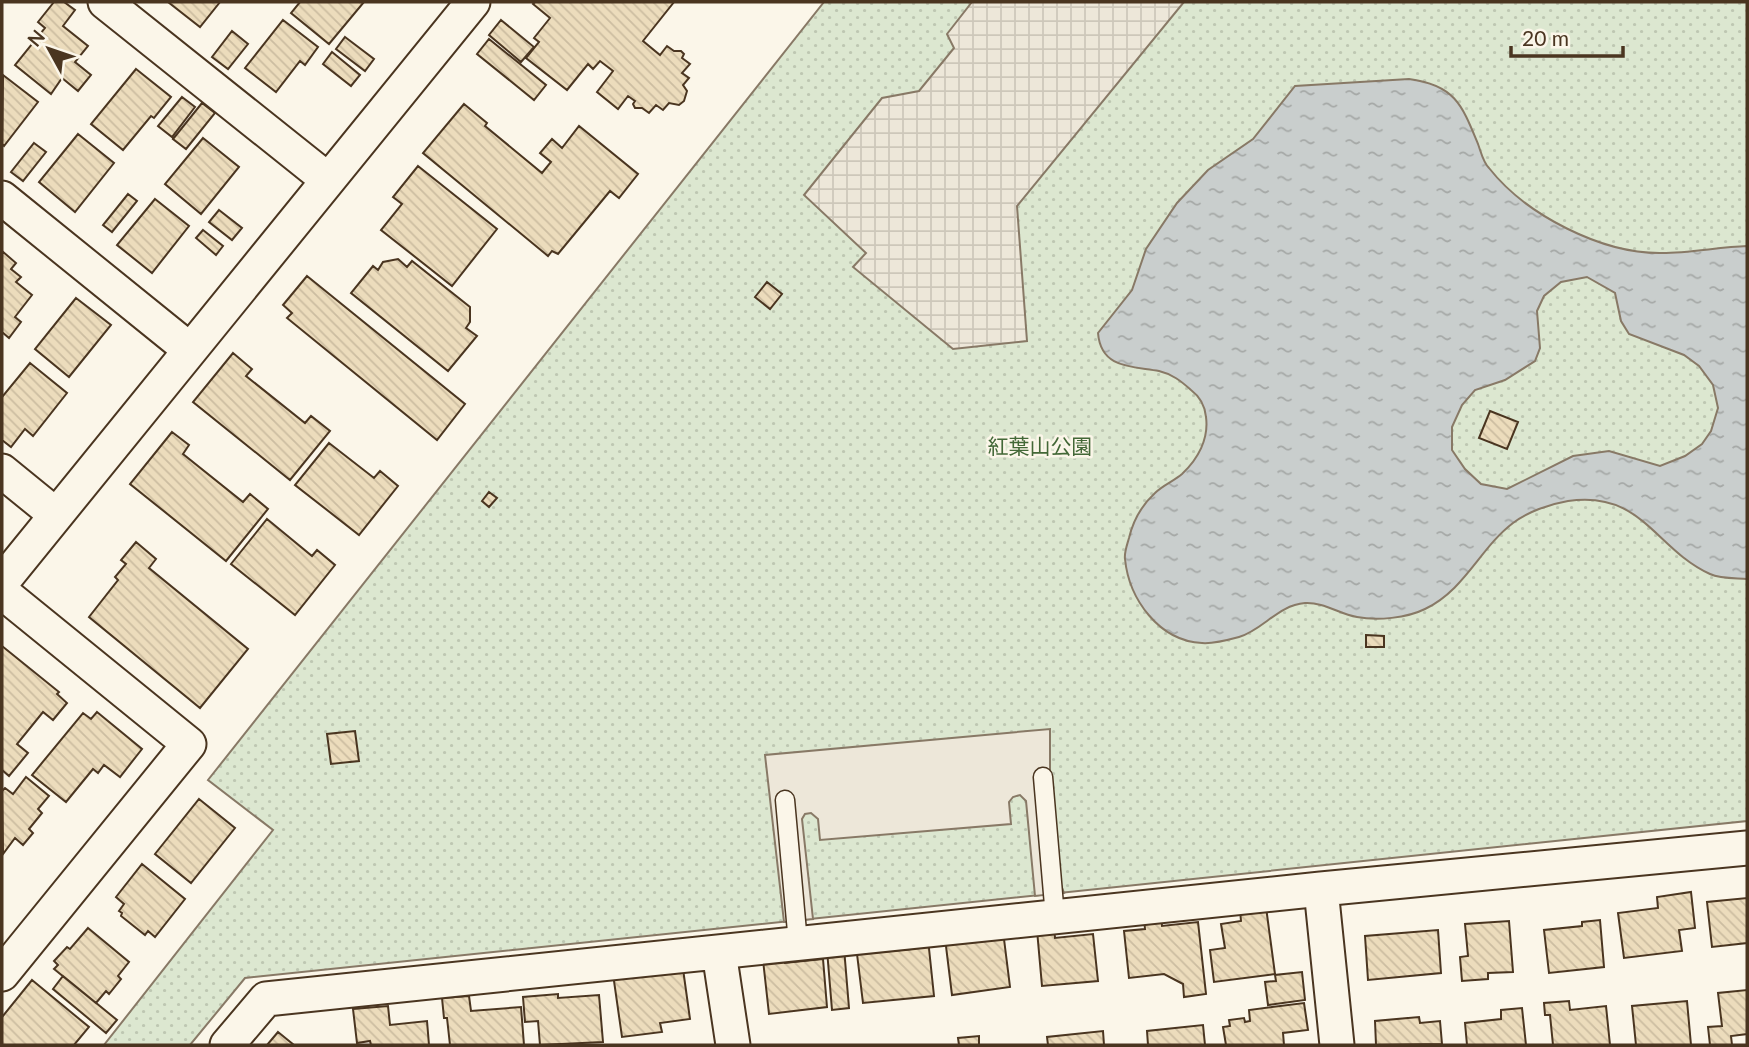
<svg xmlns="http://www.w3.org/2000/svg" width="1749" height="1047" viewBox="0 0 1749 1047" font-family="Lato,'Noto Sans JP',sans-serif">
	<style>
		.park { fill: url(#park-dots); stroke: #887966; stroke-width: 2 }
		.parking { fill: #ede7d9; stroke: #887966; stroke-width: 2 }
		.plaza { fill: url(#plaza-grid); stroke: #887966; stroke-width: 2 }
		.water { fill: url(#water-ripples); stroke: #887966; stroke-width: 2; fill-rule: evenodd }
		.building { fill: url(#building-back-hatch); stroke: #4a3520; stroke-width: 2 }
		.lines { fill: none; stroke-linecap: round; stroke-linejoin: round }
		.service-casing { stroke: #4a3520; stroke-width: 21 }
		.minor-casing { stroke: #4a3520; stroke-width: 37 }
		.service { stroke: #fbf6e9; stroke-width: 18 }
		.minor { stroke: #fbf6e9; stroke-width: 33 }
		.labels { text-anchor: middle; stroke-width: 5; stroke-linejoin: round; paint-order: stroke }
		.park-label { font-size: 21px; fill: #436837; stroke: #fbf6e9 }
	</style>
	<defs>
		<pattern id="park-dots" width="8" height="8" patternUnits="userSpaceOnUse" patternTransform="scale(1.75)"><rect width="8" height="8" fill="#dce7d0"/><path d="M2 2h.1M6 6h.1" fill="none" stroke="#bec7b2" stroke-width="1.8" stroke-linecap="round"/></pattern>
		<pattern id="plaza-grid" width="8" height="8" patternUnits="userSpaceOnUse" patternTransform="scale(1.75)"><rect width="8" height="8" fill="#ede7d9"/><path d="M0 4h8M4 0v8" fill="none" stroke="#cdc7ba"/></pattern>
		<pattern id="water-ripples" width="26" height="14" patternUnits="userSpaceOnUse" patternTransform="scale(1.75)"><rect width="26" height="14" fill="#c9cecd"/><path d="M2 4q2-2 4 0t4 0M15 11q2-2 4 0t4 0" fill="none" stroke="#a5a8a6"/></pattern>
		<pattern id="building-back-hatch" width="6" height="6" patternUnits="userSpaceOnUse" patternTransform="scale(1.75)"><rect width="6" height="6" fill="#ecdcbc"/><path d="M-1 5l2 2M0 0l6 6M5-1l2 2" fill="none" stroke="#ccbda1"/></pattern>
	</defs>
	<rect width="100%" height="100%" fill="#fbf6e9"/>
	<path class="park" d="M 824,2 L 1747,2 L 1747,821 L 245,978 L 190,1045 L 104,1045 L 273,830 L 208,780 Z"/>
	<path class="parking" d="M 1050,729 L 1050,856 L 1064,893 L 1035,896 L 1026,801 L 1020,795 L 1013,797 L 1009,802 L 1011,824 L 820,840 L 818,819 L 811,813 L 805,814 L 802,819 L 813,919 L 784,922 L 765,755 Z"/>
	<path class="plaza" d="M 972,2 L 1184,2 L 1017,206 L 1027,341 L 953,349 L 853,267 L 866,253 L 804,195 L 882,98 L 919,91 L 954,48 L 947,34 Z"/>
	<path class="water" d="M 1409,79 C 1455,85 1462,105 1478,144 C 1481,152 1483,162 1489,168 C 1526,215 1602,254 1662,253 C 1690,253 1719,247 1747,246 L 1747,579 C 1736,578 1721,579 1710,574 C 1655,549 1642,490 1568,501 C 1550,504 1527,512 1513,523 C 1480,548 1465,590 1425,609 C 1407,618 1377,621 1357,617 C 1339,614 1324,602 1305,603 C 1278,605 1263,630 1239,637 C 1228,640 1213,644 1202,643 C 1159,641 1129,599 1125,559 C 1124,553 1127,545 1129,538 C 1133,521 1142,505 1155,493 C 1163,485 1174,481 1182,474 C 1198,459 1209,439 1206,417 C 1205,406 1199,396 1191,390 C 1181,381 1172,374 1159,371 C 1132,366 1101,369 1098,333 L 1132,290 L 1146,249 L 1177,203 L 1208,170 L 1253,139 L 1295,86 ZM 1587,277 L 1615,293 L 1621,321 L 1629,334 L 1684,355 L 1699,366 L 1713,385 L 1718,408 L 1711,431 L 1702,444 L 1685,456 L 1660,466 L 1609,451 L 1573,456 L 1507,489 L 1481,484 L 1465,469 L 1452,450 L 1452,427 L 1462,405 L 1475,390 L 1505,380 L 1535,361 L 1540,348 L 1537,311 L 1544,296 L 1561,282 Z"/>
	<path class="building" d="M 54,2 L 64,2 L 75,10 L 63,26 L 88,46 L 75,62 L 91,75 L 78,91 L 62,78 L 51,94 L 15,65 L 45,28 L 38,22 Z
		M 168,2 L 220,2 L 200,27 Z
		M 300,2 L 364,2 L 329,44 L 291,13 Z
		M 535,2 L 674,2 L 643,41 L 660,55 L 667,46 L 674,51 L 681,51 L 684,54 L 682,58 L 690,64 L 682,73 L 689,78 L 683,85 L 687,91 L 684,101 L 679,105 L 669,103 L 663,110 L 656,105 L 649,113 L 642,108 L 635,108 L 633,104 L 635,101 L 628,96 L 618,109 L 597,92 L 613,71 L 600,61 L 593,69 L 588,64 L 567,90 L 526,58 L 539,42 L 534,38 L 550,18 L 533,4 Z
		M 283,20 L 318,47 L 305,65 L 300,61 L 276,92 L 245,68 Z
		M 501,20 L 534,47 L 521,62 L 489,35 Z
		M 232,31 L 248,44 L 228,69 L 212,57 Z
		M 345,37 L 374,59 L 365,71 L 336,49 Z
		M 489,39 L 546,85 L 534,100 L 477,54 Z
		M 332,52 L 360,75 L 351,86 L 323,64 Z
		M 136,69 L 171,97 L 154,118 L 151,116 L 123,150 L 91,124 Z
		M 3,75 L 38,102 L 4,146 L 2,144 Z
		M 182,97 L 195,107 L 172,137 L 158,126 Z
		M 202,103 L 215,113 L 186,149 L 173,139 Z
		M 464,104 L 487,123 L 485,126 L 542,173 L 551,162 L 540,153 L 552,139 L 562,148 L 579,126 L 638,174 L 619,198 L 610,191 L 558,254 L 552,251 L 548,256 L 423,153 Z
		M 78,134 L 114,163 L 75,212 L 39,182 Z
		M 203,138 L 239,167 L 201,214 L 165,184 Z
		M 34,143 L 46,152 L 23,181 L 11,172 Z
		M 418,166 L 497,229 L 452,286 L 381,230 L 402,204 L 393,197 Z
		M 128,194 L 137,201 L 112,232 L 103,225 Z
		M 155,199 L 189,226 L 152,273 L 117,245 Z
		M 219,210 L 242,228 L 232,240 L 209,222 Z
		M 203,230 L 223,246 L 216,255 L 196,238 Z
		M 2,251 L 16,263 L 11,269 L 21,277 L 16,282 L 32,295 L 15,317 L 21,322 L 9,338 L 2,332 Z
		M 398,259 L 407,267 L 412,261 L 470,307 L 470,322 L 466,328 L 477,336 L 448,371 L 351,293 L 373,266 L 378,270 L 383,262 Z
		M 307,276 L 465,404 L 437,440 L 287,318 L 292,313 L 283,305 Z
		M 767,282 L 782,294 L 770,309 L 755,297 Z
		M 76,298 L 111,325 L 69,377 L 35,349 Z
		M 233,353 L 252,369 L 246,376 L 305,423 L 311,416 L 330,431 L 290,480 L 193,402 Z
		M 30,363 L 67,393 L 33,436 L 25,429 L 11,447 L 2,440 L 2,397 Z
		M 1490,411 L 1518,422 L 1507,449 L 1479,438 Z
		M 172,432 L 189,445 L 183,454 L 243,502 L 250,494 L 268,509 L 226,561 L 130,484 Z
		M 329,443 L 374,478 L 380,471 L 398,486 L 359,535 L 295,485 Z
		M 489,492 L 497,498 L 489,507 L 482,501 Z
		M 267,519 L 312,556 L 317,550 L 335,565 L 295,615 L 231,564 Z
		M 136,542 L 156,559 L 149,568 L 248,649 L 200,708 L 89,617 L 118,580 L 115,577 L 126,564 L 121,560 Z
		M 1366,635 L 1384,636 L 1384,647 L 1366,647 Z
		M 2,646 L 59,692 L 57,694 L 67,703 L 53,720 L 43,712 L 17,744 L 28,753 L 9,776 L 2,770 Z
		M 97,712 L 142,749 L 120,777 L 104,765 L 98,773 L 93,769 L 66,802 L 32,775 L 83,713 L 91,719 Z
		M 355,731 L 359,761 L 331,764 L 327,734 Z
		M 26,777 L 49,796 L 38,809 L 42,813 L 29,829 L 33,833 L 23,845 L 15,838 L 3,854 L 2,791 L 5,788 L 13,794 Z
		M 199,799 L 235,828 L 191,883 L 155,854 Z
		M 142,864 L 185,899 L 155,937 L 148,931 L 145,935 L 121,916 L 122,913 L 119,911 L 124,904 L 116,897 Z
		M 1691,892 L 1695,928 L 1679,930 L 1682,951 L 1624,958 L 1618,913 L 1658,908 L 1657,897 Z
		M 1747,898 L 1747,943 L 1712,947 L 1707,902 Z
		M 1266,907 L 1275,974 L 1214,982 L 1210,950 L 1225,948 L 1221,924 L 1241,921 L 1240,910 Z
		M 1161,917 L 1162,926 L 1198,922 L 1206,994 L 1184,997 L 1183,984 L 1164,974 L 1129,978 L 1124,931 L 1145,929 L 1144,919 Z
		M 1600,920 L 1604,967 L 1549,973 L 1544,930 L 1582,926 L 1582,922 Z
		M 1509,921 L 1513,972 L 1488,973 L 1488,979 L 1462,981 L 1460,957 L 1468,956 L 1465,924 Z
		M 88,928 L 129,962 L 118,976 L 121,979 L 109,994 L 106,991 L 96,1003 L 54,969 L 58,965 L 54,961 L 67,947 L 70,949 Z
		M 1054,928 L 1055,938 L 1093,934 L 1098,981 L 1042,986 L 1037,930 Z
		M 1438,930 L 1441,973 L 1368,980 L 1365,936 Z
		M 1003,931 L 1010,987 L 952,995 L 945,938 Z
		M 928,939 L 934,996 L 863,1003 L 857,954 L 911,949 L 910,940 Z
		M 844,948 L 849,1008 L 832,1010 L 827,950 Z
		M 785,958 L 785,963 L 823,959 L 827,1007 L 769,1014 L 763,960 Z
		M 683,969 L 690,1019 L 660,1023 L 662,1032 L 622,1037 L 613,974 Z
		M 1302,972 L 1305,1000 L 1268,1005 L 1265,982 L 1276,981 L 1275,975 Z
		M 63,976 L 117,1020 L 106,1033 L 53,989 Z
		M 32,980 L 89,1027 L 74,1045 L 2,1045 L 2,1017 Z
		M 1747,990 L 1747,1034 L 1731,1036 L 1732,1045 L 1710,1045 L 1708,1027 L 1722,1026 L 1718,993 Z
		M 558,994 L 558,998 L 599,995 L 603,1042 L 540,1045 L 538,1021 L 525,1022 L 523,997 Z
		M 469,996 L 471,1011 L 521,1007 L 524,1045 L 450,1045 L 447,1018 L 444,1018 L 442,998 Z
		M 1569,1001 L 1570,1010 L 1606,1006 L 1610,1045 L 1553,1045 L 1550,1015 L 1545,1015 L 1544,1003 Z
		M 1687,1001 L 1691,1045 L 1636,1045 L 1632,1006 Z
		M 1304,1003 L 1308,1030 L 1283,1033 L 1284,1045 L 1226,1045 L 1223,1027 L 1230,1026 L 1229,1020 L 1244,1018 L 1245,1022 L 1250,1021 L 1249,1010 Z
		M 388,1006 L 390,1025 L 427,1021 L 429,1045 L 371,1045 L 370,1041 L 357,1043 L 353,1009 Z
		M 1522,1008 L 1526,1045 L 1467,1045 L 1465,1023 L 1501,1019 L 1501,1010 Z
		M 1419,1017 L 1420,1023 L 1440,1021 L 1442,1044 L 1376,1045 L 1375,1021 Z
		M 1203,1025 L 1205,1045 L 1148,1045 L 1147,1031 Z
		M 1103,1031 L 1104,1045 L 1048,1045 L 1047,1037 Z
		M 278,1032 L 294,1045 L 267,1045 Z
		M 979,1036 L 979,1045 L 959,1045 L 958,1038 Z"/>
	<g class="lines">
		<g class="service-casing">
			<path id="service" d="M 1043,777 L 1055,917
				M 785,800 L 798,943"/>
		</g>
		<g class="minor-casing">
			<path id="minor" d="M 105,2 L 328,180
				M 2,198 L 190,350
				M 2,471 L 56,515
				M 2,582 L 473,2
				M 2,592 L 189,744 L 2,974
				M 719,952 L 733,1045
				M 227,1045 L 266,999 L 1321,889
				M 1337,1045 L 1321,889 L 1747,848"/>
		</g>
		<use href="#service" class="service"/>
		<use href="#minor" class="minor"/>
	</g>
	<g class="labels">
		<g class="park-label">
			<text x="1040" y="454">紅葉山公園</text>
		</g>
	</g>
	<rect width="1749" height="1047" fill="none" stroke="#4a3520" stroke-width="7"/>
	<g transform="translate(49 49) rotate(310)" stroke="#fbf6e9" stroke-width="5" paint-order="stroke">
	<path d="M0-5L12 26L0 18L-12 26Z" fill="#4a3520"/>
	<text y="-10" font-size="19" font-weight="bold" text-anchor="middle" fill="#4a3520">N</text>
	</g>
	<path d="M1511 46v10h112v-10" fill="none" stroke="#4a3520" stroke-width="3.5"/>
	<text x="1522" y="46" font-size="21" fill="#4a3520" stroke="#fbf6e9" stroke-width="5" paint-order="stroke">20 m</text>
</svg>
